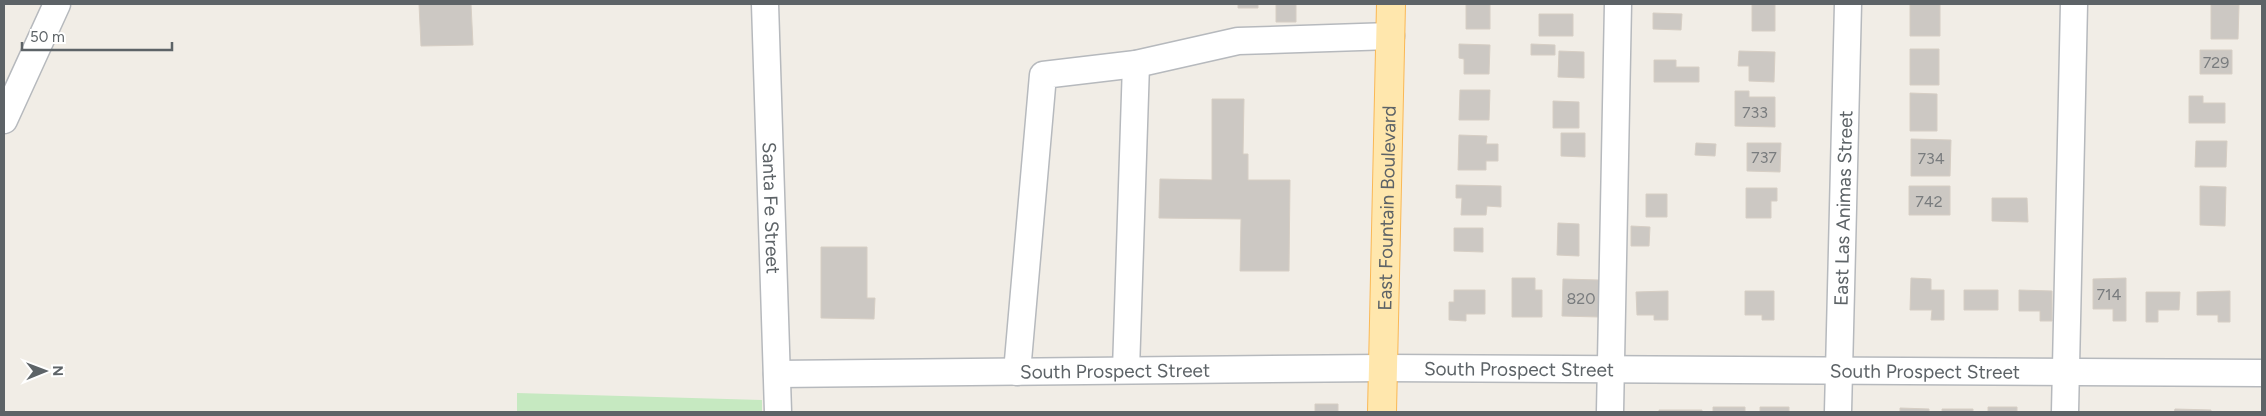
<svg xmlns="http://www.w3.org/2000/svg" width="2266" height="416" viewBox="0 0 2266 416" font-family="Figtree,sans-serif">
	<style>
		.green { fill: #c6e9c1 }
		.building { fill: #ccc8c3; stroke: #d6cec4 }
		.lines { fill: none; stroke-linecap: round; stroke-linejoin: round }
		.minor-casing { stroke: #b6b9bd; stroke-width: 29 }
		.major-casing { stroke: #fab855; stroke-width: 30 }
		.minor { stroke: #fff; stroke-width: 26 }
		.major { stroke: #ffe7ad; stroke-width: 28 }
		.labels { text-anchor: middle; stroke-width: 4; stroke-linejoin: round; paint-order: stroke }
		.number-label { font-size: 16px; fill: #797c7e }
		.street-label { font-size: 19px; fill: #5d6367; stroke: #fff }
	</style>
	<rect width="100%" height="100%" fill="#f1ede6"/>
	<path class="green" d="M 517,393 L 762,400 L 762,412 L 517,412 Z"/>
	<path class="building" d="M 419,4 L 471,4 L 473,45 L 421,46 Z
		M 1238,4 L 1258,4 L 1258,8 L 1238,8 Z
		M 1276,4 L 1296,4 L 1296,22 L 1276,22 Z
		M 1466,4 L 1490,4 L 1490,29 L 1466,29 Z
		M 1752,4 L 1775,4 L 1775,31 L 1752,31 Z
		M 1910,4 L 1940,4 L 1940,36 L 1910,36 Z
		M 2211,4 L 2239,5 L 2238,39 L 2211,39 Z
		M 1653,13 L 1682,14 L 1681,30 L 1653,29 Z
		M 1539,14 L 1573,14 L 1573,36 L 1539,36 Z
		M 1459,44 L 1490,45 L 1489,74 L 1464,74 L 1464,59 L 1459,58 Z
		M 1531,44 L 1555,45 L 1555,55 L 1531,55 Z
		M 1910,49 L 1939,49 L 1939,85 L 1910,85 Z
		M 2200,50 L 2232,50 L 2232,74 L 2200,74 Z
		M 1559,51 L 1584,52 L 1584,78 L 1558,77 Z
		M 1739,51 L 1775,52 L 1774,82 L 1749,81 L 1749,66 L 1738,66 Z
		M 1654,60 L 1676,60 L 1676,67 L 1699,67 L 1699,82 L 1654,82 Z
		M 1460,90 L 1490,90 L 1489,120 L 1459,120 Z
		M 1735,91 L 1749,91 L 1749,97 L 1775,97 L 1775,127 L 1735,126 Z
		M 1910,93 L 1937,94 L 1937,131 L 1910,131 Z
		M 2189,96 L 2203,96 L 2203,103 L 2225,103 L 2225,123 L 2189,123 Z
		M 1212,99 L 1244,99 L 1243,154 L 1248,154 L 1248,180 L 1290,180 L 1289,271 L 1240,271 L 1241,219 L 1159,218 L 1160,179 L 1212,180 Z
		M 1553,101 L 1579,102 L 1579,128 L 1553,128 Z
		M 1561,133 L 1585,133 L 1585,157 L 1561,156 Z
		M 1459,135 L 1487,136 L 1486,144 L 1498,144 L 1498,161 L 1486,161 L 1486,170 L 1458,170 Z
		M 1911,139 L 1951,140 L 1950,176 L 1911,176 Z
		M 2196,141 L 2227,141 L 2226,167 L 2195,167 Z
		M 1696,143 L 1716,144 L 1715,156 L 1695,155 Z
		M 1747,143 L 1781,143 L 1780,172 L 1747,171 Z
		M 1456,185 L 1501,186 L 1501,207 L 1487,206 L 1486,215 L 1461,215 L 1462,198 L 1456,198 Z
		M 1909,186 L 1950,186 L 1950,215 L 1909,215 Z
		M 2200,186 L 2226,187 L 2225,226 L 2200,225 Z
		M 1746,188 L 1777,188 L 1777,201 L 1771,201 L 1771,218 L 1746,218 Z
		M 1646,194 L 1667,194 L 1667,217 L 1646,217 Z
		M 1992,198 L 2027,198 L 2028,222 L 1992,221 Z
		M 1558,223 L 1579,224 L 1579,256 L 1557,255 Z
		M 1631,226 L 1650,227 L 1649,246 L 1631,246 Z
		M 1454,228 L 1483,228 L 1483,252 L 1454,251 Z
		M 821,247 L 867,247 L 867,298 L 875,298 L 874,319 L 821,318 Z
		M 1512,278 L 1535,278 L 1535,290 L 1542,290 L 1542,317 L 1512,317 Z
		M 1911,278 L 1931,279 L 1931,290 L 1944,290 L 1944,320 L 1931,320 L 1932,310 L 1910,310 Z
		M 2126,278 L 2126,321 L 2113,321 L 2113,309 L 2093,309 L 2093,279 Z
		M 1563,279 L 1599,280 L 1599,317 L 1562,316 Z
		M 1454,290 L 1485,290 L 1485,314 L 1466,314 L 1466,321 L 1449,320 L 1449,302 L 1454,302 Z
		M 1964,290 L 1998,290 L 1998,310 L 1964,310 Z
		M 2019,290 L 2052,291 L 2052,321 L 2040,321 L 2040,311 L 2019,311 Z
		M 1668,291 L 1668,320 L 1654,320 L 1654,315 L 1637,315 L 1636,292 Z
		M 1745,291 L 1774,291 L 1774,320 L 1762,320 L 1762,315 L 1745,315 Z
		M 2230,291 L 2230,322 L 2218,322 L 2218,315 L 2197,315 L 2197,292 Z
		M 2146,292 L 2180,292 L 2179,310 L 2158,310 L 2158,322 L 2146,322 Z
		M 1315,404 L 1338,404 L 1338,412 L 1315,412 Z
		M 1713,407 L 1745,407 L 1745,412 L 1713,412 Z
		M 1760,407 L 1789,407 L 1789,412 L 1760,412 Z
		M 1988,407 L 2017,407 L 2017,412 L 1988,412 Z
		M 1900,408 L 1929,409 L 1929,412 L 1900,412 Z
		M 1942,409 L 1973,409 L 1973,412 L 1942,412 Z
		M 2175,409 L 2211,410 L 2211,412 L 2174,412 Z
		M 1659,410 L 1702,410 L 1702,412 L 1659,412 Z"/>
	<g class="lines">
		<g class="minor-casing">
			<g id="minor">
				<path id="s1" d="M 765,4 L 778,412"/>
				<path d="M 4,120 L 57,4"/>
				<path d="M 1126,370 L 1136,64"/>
				<path d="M 1017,372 L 1043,75 L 1136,64 L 1238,41 L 1391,36"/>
				<path id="s2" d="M 777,374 L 1382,368 L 2262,373"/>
				<path d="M 1610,412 L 1618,4"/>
				<path id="s3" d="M 1838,412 L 1848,4"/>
				<path d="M 2065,412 L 2074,4"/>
			</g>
		</g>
		<g class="major-casing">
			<g id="major">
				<path id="s4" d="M 1382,412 L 1391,4"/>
			</g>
		</g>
		<use href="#minor" class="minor"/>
		<use href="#major" class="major"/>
	</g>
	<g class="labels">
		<g class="number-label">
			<text x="2216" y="68">729</text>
			<text x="1755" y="118">733</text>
			<text x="1764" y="163">737</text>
			<text x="1931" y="164">734</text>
			<text x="1929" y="207">742</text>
			<text x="2109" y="300">714</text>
			<text x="1581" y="304">820</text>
		</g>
		<g class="street-label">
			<text dy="7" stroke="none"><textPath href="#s1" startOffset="204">Santa Fe Street</textPath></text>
			<text dy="7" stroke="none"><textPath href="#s4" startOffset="204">East Fountain Boulevard</textPath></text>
			<text dy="7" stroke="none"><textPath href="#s3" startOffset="204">East Las Animas Street</textPath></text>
			<text dy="7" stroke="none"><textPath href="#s2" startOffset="742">South Prospect Street</textPath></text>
			<text dy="7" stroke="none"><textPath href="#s2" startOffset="338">South Prospect Street</textPath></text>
			<text dy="7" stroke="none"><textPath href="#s2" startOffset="1148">South Prospect Street</textPath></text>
		</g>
	</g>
	<rect width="2266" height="416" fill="none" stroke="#5d6367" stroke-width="10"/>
	<g transform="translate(45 371) rotate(89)" stroke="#ffffff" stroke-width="4" paint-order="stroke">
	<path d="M0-4L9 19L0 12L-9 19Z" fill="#5d6367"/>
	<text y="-8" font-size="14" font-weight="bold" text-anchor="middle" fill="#5d6367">N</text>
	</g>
	<path d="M22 42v8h150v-8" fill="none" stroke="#5d6367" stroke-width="2.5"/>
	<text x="30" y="42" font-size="15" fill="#5d6367" stroke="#ffffff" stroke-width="4" paint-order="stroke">50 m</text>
</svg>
